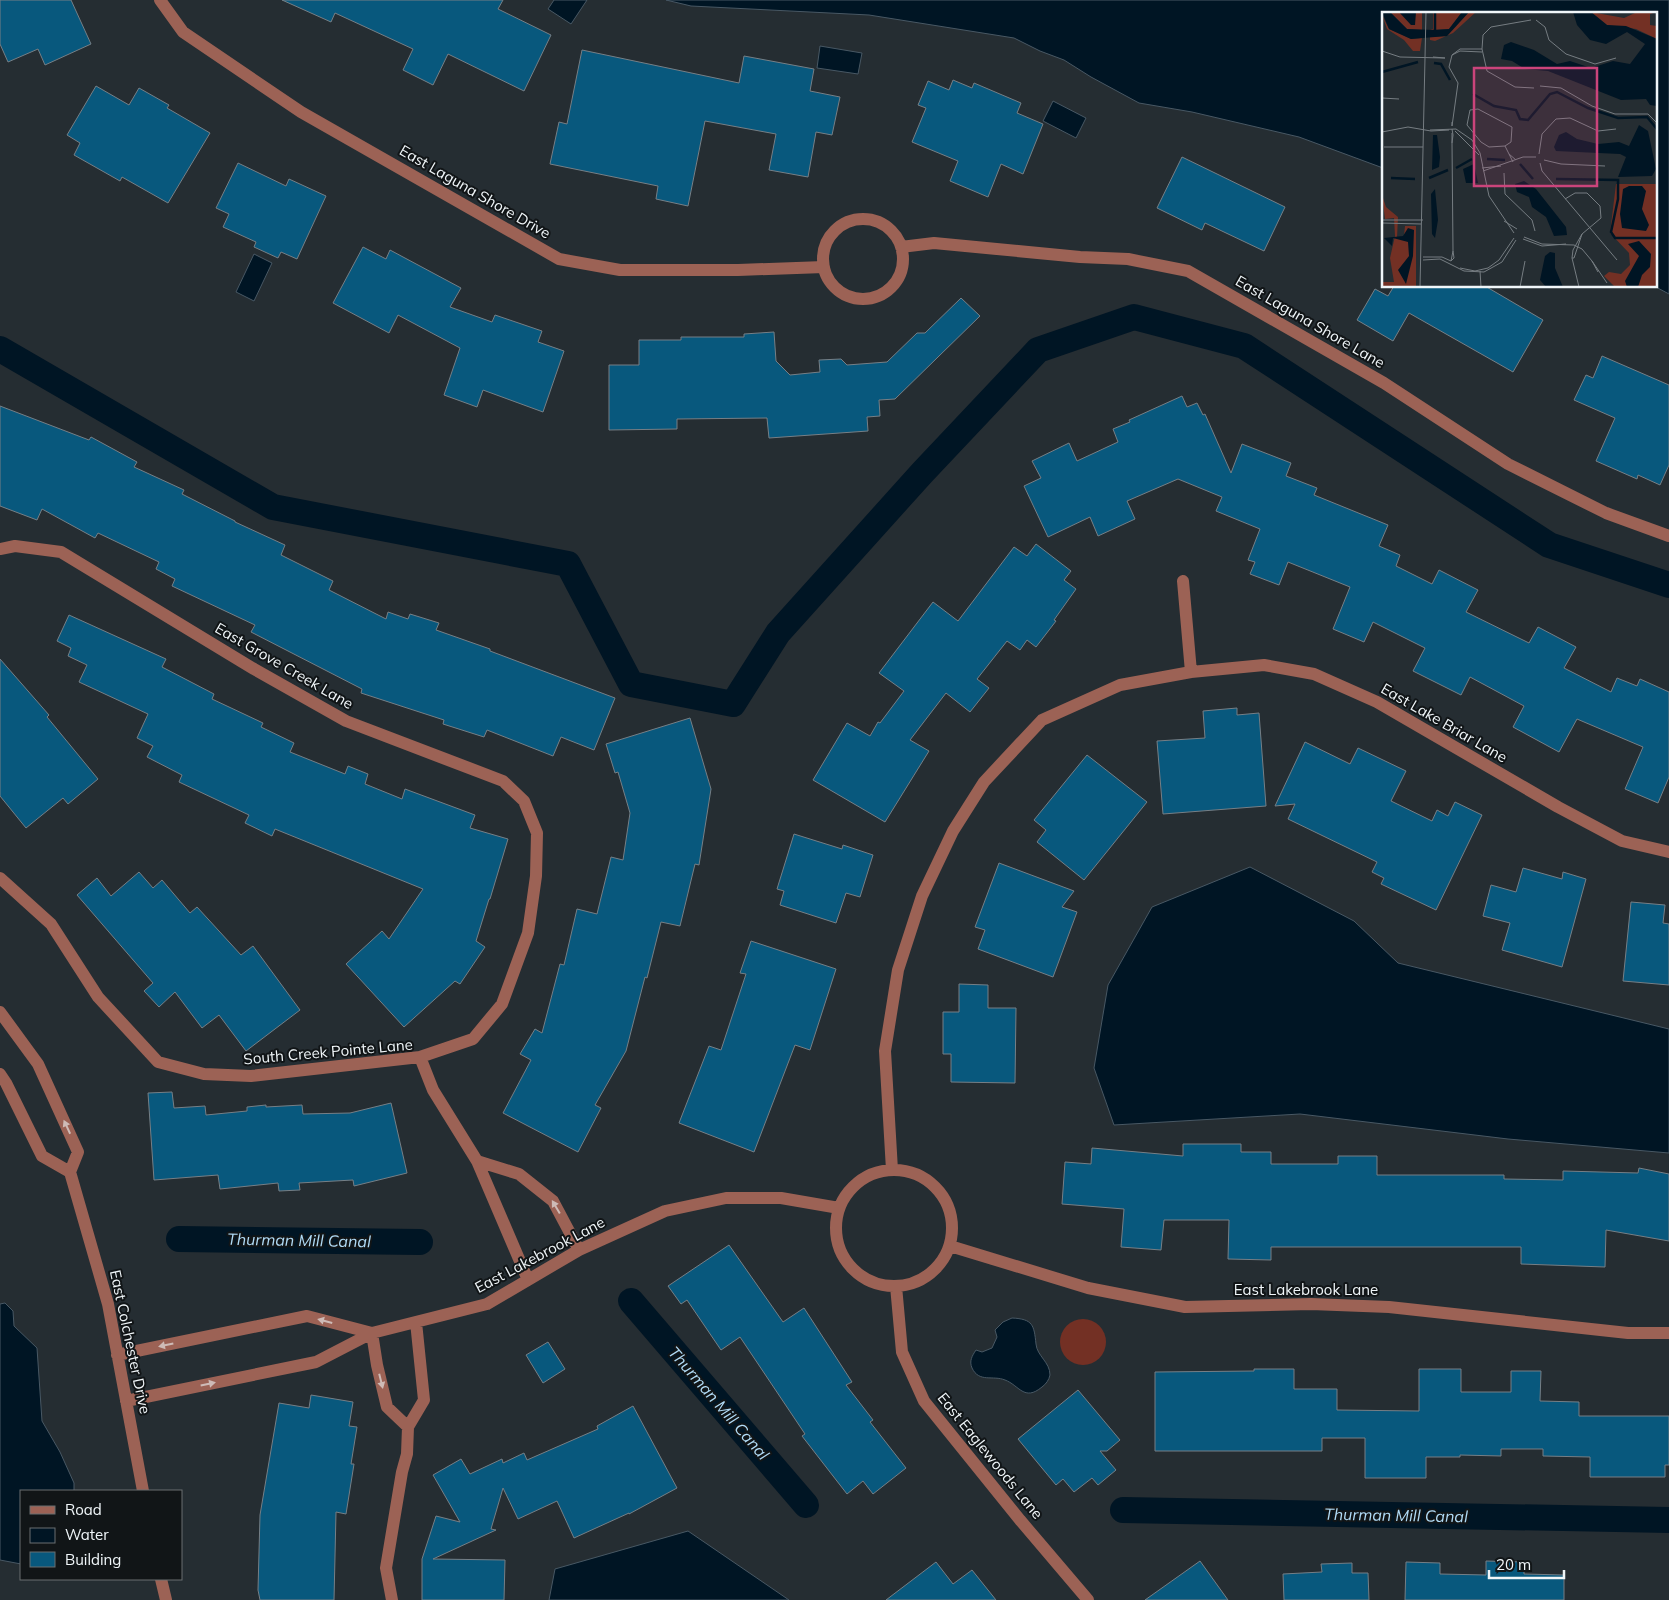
<svg xmlns="http://www.w3.org/2000/svg" width="1669" height="1600" viewBox="0 0 1669 1600" font-family="Mulish,sans-serif">
	<style>
		.green { fill: #733024 }
		.water { fill: #001524; stroke: #485864 }
		.lines { fill: none; stroke-linecap: round; stroke-linejoin: round }
		.canal { stroke: #001524; stroke-width: 26 }
		.building { fill: #08587d; stroke: #767f86 }
		.minor { stroke: #9c6255; stroke-width: 12 }
		.oneway { fill: #cebbb7 }
		.labels { text-anchor: middle; stroke-width: 4; stroke-linejoin: round; paint-order: stroke }
		.street-label { font-size: 15px; fill: #f0f6f9; stroke: #111517 }
		.water-label { font-size: 16px; font-style: italic; fill: #b1dbf6; stroke: #111517 }
		.inset-river { fill: none; stroke: #001524; stroke-width: 2.5 }
		.inset-road { fill: none; stroke: #767d82; stroke-width: 1 }
		.view { fill: #cb447b; fill-opacity: 0.15; stroke: #cb447b; stroke-width: 2.5 }
		.inset-edge { fill: none; stroke: #f0f6f9; stroke-width: 2.5 }
	</style>
	<rect width="100%" height="100%" fill="#252d32"/>
	<path class="green" d="M1060 1342a23 23 0 1 1 46 0a23 23 0 1 1-46 0Z"/>
	<path class="water" d="M 554,0 L 587,0 L 571,24 L 548,9 Z
		M 666,0 L 1669,0 L 1669,294 L 1654,286 L 1655,286 L 1655,14 L 1383,14 L 1383,168 L 1299,137 L 1192,112 L 1139,103 L 1091,77 L 1064,60 L 1040,51 L 1014,38 L 869,15 L 691,6 Z
		M 820,46 L 862,53 L 858,74 L 817,68 Z
		M 1053,101 L 1086,118 L 1076,138 L 1043,121 Z
		M 254,254 L 272,263 L 254,301 L 236,292 Z
		M 1250,867 L 1354,921 L 1398,963 L 1669,1029 L 1669,1153 L 1508,1139 L 1300,1114 L 1114,1125 L 1094,1068 L 1108,985 L 1152,907 Z
		M 5,1303 L 13,1311 L 14,1326 L 37,1348 L 42,1421 L 60,1452 L 74,1483 L 74,1491 L 21,1491 L 21,1564 L 0,1560 L 0,1304 Z
		M 1012,1318 C 1033,1319 1034,1325 1036,1344 C 1037,1356 1050,1362 1050,1375 C 1049,1380 1046,1384 1042,1387 C 1024,1402 1019,1385 1005,1380 C 993,1375 979,1383 972,1368 C 969,1361 972,1356 976,1350 L 982,1352 L 992,1348 L 997,1337 L 995,1330 L 1003,1322 Z
		M 688,1531 L 789,1600 L 549,1600 L 555,1569 Z"/>
	<g class="lines">
		<path class="canal" d="M 0,349 L 273,507 L 568,564 L 631,684 L 733,704 L 778,633 L 922,473 L 1038,350 L 1134,317 L 1244,346 L 1549,545 L 1669,585
			M 179,1239 L 420,1242
			M 631,1301 L 806,1505
			M 1123,1510 L 1669,1520"/>
	</g>
	<path class="building" d="M 0,0 L 71,0 L 91,44 L 45,65 L 38,49 L 8,62 L 0,44 Z
		M 282,0 L 503,0 L 498,9 L 551,35 L 524,91 L 448,54 L 433,85 L 403,70 L 413,49 L 335,13 L 331,22 Z
		M 582,50 L 739,83 L 744,56 L 814,69 L 810,91 L 840,97 L 832,135 L 816,132 L 808,177 L 769,170 L 776,134 L 705,121 L 688,206 L 656,199 L 658,186 L 550,164 L 559,122 L 567,124 Z
		M 953,80 L 972,88 L 974,83 L 1021,103 L 1017,113 L 1043,124 L 1023,174 L 1001,164 L 988,197 L 950,181 L 958,161 L 912,142 L 926,108 L 918,105 L 928,81 L 949,90 Z
		M 96,86 L 129,105 L 139,88 L 169,105 L 167,108 L 210,133 L 168,203 L 122,177 L 120,181 L 74,155 L 80,143 L 67,135 Z
		M 1182,157 L 1285,207 L 1264,251 L 1205,223 L 1202,230 L 1157,208 Z
		M 238,163 L 286,186 L 289,179 L 326,196 L 297,259 L 281,252 L 278,258 L 254,247 L 256,242 L 223,227 L 229,214 L 216,208 Z
		M 363,247 L 386,259 L 390,250 L 461,288 L 450,307 L 492,322 L 495,315 L 542,331 L 538,342 L 564,351 L 543,412 L 483,390 L 477,407 L 444,395 L 460,348 L 398,315 L 389,333 L 333,303 Z
		M 1394,286 L 1485,286 L 1543,320 L 1513,372 L 1409,313 L 1393,341 L 1357,320 L 1375,289 L 1388,296 Z
		M 961,298 L 980,316 L 895,399 L 879,400 L 880,416 L 867,417 L 868,431 L 769,438 L 767,418 L 677,419 L 677,429 L 609,430 L 609,365 L 639,365 L 639,340 L 681,340 L 681,337 L 744,337 L 744,334 L 774,332 L 776,361 L 790,375 L 820,372 L 819,360 L 841,359 L 847,365 L 887,362 L 917,333 L 925,333 Z
		M 1602,356 L 1669,385 L 1669,465 L 1660,485 L 1638,475 L 1637,479 L 1596,461 L 1615,418 L 1574,400 L 1586,375 L 1593,378 Z
		M 1182,396 L 1187,407 L 1197,403 L 1203,415 L 1205,414 L 1231,473 L 1242,444 L 1291,463 L 1286,476 L 1317,488 L 1314,495 L 1388,525 L 1379,546 L 1400,555 L 1396,566 L 1432,584 L 1439,570 L 1478,590 L 1466,612 L 1529,643 L 1538,627 L 1576,647 L 1564,668 L 1611,692 L 1617,678 L 1637,686 L 1640,679 L 1669,692 L 1669,777 L 1658,803 L 1625,789 L 1643,747 L 1577,719 L 1559,752 L 1513,727 L 1524,706 L 1470,677 L 1461,695 L 1413,671 L 1425,648 L 1373,622 L 1364,642 L 1333,629 L 1350,587 L 1288,562 L 1279,585 L 1250,574 L 1255,562 L 1248,560 L 1260,529 L 1216,511 L 1222,497 L 1178,479 L 1127,501 L 1135,519 L 1098,536 L 1090,517 L 1048,537 L 1024,486 L 1041,478 L 1032,461 L 1069,443 L 1077,461 L 1118,442 L 1113,429 L 1130,422 L 1129,420 Z
		M 0,406 L 89,440 L 91,437 L 137,462 L 134,467 L 184,490 L 182,494 L 235,521 L 235,522 L 285,545 L 281,555 L 333,581 L 329,590 L 386,619 L 388,612 L 408,619 L 410,614 L 439,623 L 436,630 L 490,649 L 490,651 L 615,698 L 594,750 L 561,737 L 553,756 L 487,730 L 484,737 L 443,724 L 444,720 L 361,693 L 362,689 L 251,632 L 255,625 L 172,586 L 175,579 L 156,569 L 159,562 L 98,533 L 95,538 L 42,509 L 37,520 L 0,506 Z
		M 1036,544 L 1071,571 L 1064,580 L 1076,589 L 1054,620 L 1056,621 L 1036,647 L 1027,640 L 1020,650 L 1007,641 L 977,679 L 989,688 L 970,712 L 946,693 L 910,740 L 929,751 L 885,822 L 813,780 L 847,723 L 870,736 L 878,722 L 880,723 L 904,691 L 879,673 L 933,602 L 958,621 L 1014,547 L 1027,556 Z
		M 69,615 L 166,659 L 162,667 L 214,694 L 212,699 L 263,723 L 261,727 L 294,743 L 290,752 L 345,774 L 348,766 L 368,774 L 365,784 L 402,799 L 405,789 L 475,815 L 470,828 L 508,839 L 490,899 L 489,899 L 476,941 L 485,947 L 460,984 L 455,981 L 404,1027 L 346,964 L 382,931 L 389,939 L 423,889 L 275,829 L 272,836 L 245,823 L 249,815 L 179,782 L 182,775 L 147,757 L 153,746 L 137,738 L 148,714 L 79,682 L 87,665 L 68,656 L 71,648 L 57,641 Z
		M 0,659 L 49,715 L 47,717 L 98,779 L 68,804 L 63,798 L 26,828 L 0,796 Z
		M 1237,708 L 1237,715 L 1259,713 L 1266,806 L 1163,814 L 1157,741 L 1205,738 L 1203,711 Z
		M 690,718 L 711,789 L 699,865 L 695,864 L 680,926 L 661,922 L 647,978 L 645,977 L 626,1051 L 595,1105 L 601,1108 L 578,1152 L 503,1113 L 531,1060 L 520,1054 L 535,1029 L 542,1033 L 560,964 L 564,965 L 577,909 L 597,914 L 611,857 L 623,860 L 630,813 L 618,772 L 615,773 L 606,744 Z
		M 1305,742 L 1350,764 L 1358,748 L 1406,771 L 1391,801 L 1432,821 L 1437,810 L 1448,816 L 1455,802 L 1482,815 L 1436,910 L 1381,884 L 1384,878 L 1372,872 L 1377,862 L 1288,819 L 1295,804 L 1275,806 Z
		M 1087,755 L 1147,802 L 1084,880 L 1037,842 L 1046,830 L 1034,820 Z
		M 794,834 L 842,849 L 843,845 L 873,855 L 860,897 L 846,893 L 836,923 L 780,905 L 784,891 L 777,889 Z
		M 999,863 L 1074,891 L 1062,907 L 1077,912 L 1053,977 L 978,949 L 985,930 L 975,927 Z
		M 1523,868 L 1562,879 L 1563,872 L 1586,879 L 1562,967 L 1502,950 L 1510,923 L 1483,916 L 1491,885 L 1516,892 Z
		M 139,872 L 153,888 L 162,880 L 190,913 L 197,907 L 241,955 L 253,946 L 300,1010 L 246,1051 L 219,1015 L 202,1028 L 175,992 L 159,1007 L 144,991 L 153,983 L 77,895 L 97,878 L 111,896 Z
		M 1631,902 L 1665,905 L 1663,923 L 1669,924 L 1669,985 L 1623,981 Z
		M 751,941 L 836,969 L 810,1050 L 795,1045 L 754,1152 L 679,1123 L 709,1046 L 721,1050 L 746,974 L 740,973 Z
		M 959,984 L 988,985 L 988,1008 L 1016,1008 L 1015,1083 L 951,1082 L 951,1054 L 943,1054 L 943,1012 L 959,1012 Z
		M 172,1092 L 174,1108 L 205,1106 L 206,1115 L 247,1111 L 247,1107 L 266,1105 L 266,1107 L 302,1105 L 303,1114 L 350,1113 L 391,1103 L 407,1173 L 354,1186 L 353,1180 L 299,1183 L 300,1190 L 279,1191 L 278,1183 L 220,1189 L 218,1175 L 154,1180 L 148,1093 Z
		M 1183,1144 L 1241,1144 L 1241,1152 L 1271,1152 L 1271,1164 L 1338,1164 L 1338,1156 L 1377,1156 L 1377,1175 L 1504,1175 L 1504,1179 L 1563,1180 L 1563,1171 L 1638,1173 L 1639,1168 L 1669,1174 L 1669,1241 L 1606,1230 L 1605,1267 L 1521,1264 L 1521,1247 L 1271,1247 L 1271,1260 L 1228,1259 L 1229,1220 L 1164,1220 L 1161,1250 L 1121,1247 L 1124,1209 L 1062,1204 L 1065,1162 L 1091,1164 L 1092,1148 L 1183,1156 Z
		M 729,1245 L 783,1322 L 804,1308 L 852,1382 L 846,1385 L 873,1420 L 870,1422 L 906,1468 L 873,1494 L 863,1481 L 847,1494 L 802,1436 L 805,1434 L 740,1337 L 721,1350 L 687,1300 L 681,1304 L 668,1286 Z
		M 548,1342 L 565,1369 L 543,1383 L 526,1355 Z
		M 1254,1369 L 1294,1369 L 1294,1389 L 1337,1389 L 1337,1410 L 1419,1411 L 1419,1369 L 1461,1369 L 1461,1392 L 1511,1392 L 1511,1371 L 1541,1371 L 1540,1401 L 1579,1402 L 1579,1416 L 1669,1416 L 1669,1465 L 1665,1465 L 1665,1477 L 1590,1477 L 1590,1457 L 1543,1456 L 1543,1449 L 1501,1449 L 1501,1456 L 1460,1455 L 1460,1457 L 1426,1457 L 1426,1478 L 1365,1478 L 1365,1438 L 1322,1438 L 1322,1451 L 1155,1451 L 1155,1372 L 1254,1371 Z
		M 1078,1390 L 1120,1440 L 1107,1451 L 1100,1451 L 1116,1470 L 1098,1485 L 1092,1478 L 1074,1492 L 1063,1479 L 1056,1485 L 1018,1439 Z
		M 311,1395 L 353,1402 L 349,1426 L 357,1427 L 351,1464 L 354,1464 L 346,1514 L 336,1512 L 334,1600 L 260,1600 L 258,1590 L 260,1515 L 279,1403 L 309,1408 Z
		M 633,1406 L 677,1488 L 629,1514 L 629,1513 L 574,1538 L 557,1501 L 518,1519 L 503,1488 L 491,1529 L 496,1530 L 433,1559 L 505,1560 L 504,1600 L 422,1600 L 422,1559 L 436,1516 L 460,1522 L 433,1475 L 461,1459 L 470,1474 L 502,1459 L 503,1463 L 524,1453 L 527,1460 L 598,1429 L 597,1426 Z
		M 1200,1561 L 1228,1600 L 1145,1600 Z
		M 1486,1561 L 1524,1562 L 1524,1574 L 1564,1575 L 1564,1600 L 1405,1600 L 1406,1562 L 1440,1563 L 1440,1574 L 1486,1575 Z
		M 936,1562 L 953,1584 L 972,1570 L 996,1600 L 886,1600 Z
		M 1352,1563 L 1352,1573 L 1368,1573 L 1369,1600 L 1284,1600 L 1283,1574 L 1322,1572 L 1321,1564 Z"/>
	<g class="lines">
		<path class="minor" d="M 160,0 L 183,32 L 301,112 L 559,259 L 620,270 L 738,270 L 824,267
			M823 259a40 40 0 1 1 80 0a40 40 0 1 1-80 0Z
			M 901,247 L 934,243 L 1080,257 L 1128,259 L 1188,271 L 1384,383 L 1508,464 L 1606,513 L 1669,536
			M 0,549 L 15,546 L 61,552 L 254,669 L 346,721 L 503,781 L 524,801 L 537,833 L 536,876 L 528,933 L 502,1004 L 473,1039 L 420,1057
			M 1183,581 L 1191,672
			M 0,878 L 51,924 L 98,997 L 158,1062 L 204,1074 L 251,1076 L 420,1057 L 433,1090 L 477,1161
			M 0,1012 L 38,1064 L 78,1152 L 70,1172 L 108,1304 L 143,1491
			M 0,1074 L 6,1083 L 42,1156 L 70,1172
			M 892,1170 L 885,1051 L 898,970 L 922,896 L 953,831 L 984,782 L 1042,720 L 1120,685 L 1191,672 L 1264,665 L 1314,674 L 1377,702 L 1558,807 L 1622,841 L 1669,852
			M836 1228a58 58 0 1 1 116 0a58 58 0 1 1-116 0Z
			M 950,1246 L 1088,1288 L 1185,1307 L 1311,1304 L 1389,1307 L 1628,1333 L 1669,1333
			M 528,1280 L 477,1161 L 519,1174 L 553,1201 L 579,1250
			M 896,1286 L 902,1352 L 924,1401 L 1020,1520 L 1088,1600
			M 372,1333 L 377,1365 L 387,1407 L 408,1427 L 424,1400 L 416,1322
			M 117,1355 L 307,1316 L 372,1333
			M 126,1401 L 316,1362 L 372,1333 L 487,1304 L 579,1250 L 665,1211 L 726,1198 L 781,1198 L 839,1208
			M 161,1579 L 166,1600
			M 392,1600 L 386,1568 L 402,1472 L 407,1454 L 408,1427"/>
	</g>
	<defs><path id="oneway-solid" d="M-6-.8H1V-3.2L6.5 0L1 3.2V.8H-6Z" transform="scale(1.25)"/></defs>
	<g class="oneway">
		<use href="#oneway-solid" transform="translate(67 1127) rotate(-115)"/>
		<use href="#oneway-solid" transform="translate(556 1207) rotate(-121)"/>
		<use href="#oneway-solid" transform="translate(325 1321) rotate(-165)"/>
		<use href="#oneway-solid" transform="translate(166 1345) rotate(168)"/>
		<use href="#oneway-solid" transform="translate(381 1381) rotate(76)"/>
		<use href="#oneway-solid" transform="translate(208 1384) rotate(-12)"/>
	</g>
	<g class="labels">
		<g class="street-label">
			<text transform="translate(475 192) rotate(30)" y="5">East Laguna Shore Drive</text>
			<text transform="translate(1310 322) rotate(30)" y="5">East Laguna Shore Lane</text>
			<text transform="translate(284 666) rotate(30)" y="5">East Grove Creek Lane</text>
			<text transform="translate(1444 723) rotate(30)" y="5">East Lake Briar Lane</text>
			<text transform="translate(328 1052) rotate(-5)" y="5">South Creek Pointe Lane</text>
			<text transform="translate(540 1255) rotate(-28)" y="5">East Lakebrook Lane</text>
			<text x="1306" y="1295">East Lakebrook Lane</text>
			<text transform="translate(130 1342) rotate(78)" y="5">East Colchester Drive</text>
			<text transform="translate(990 1456) rotate(51)" y="5">East Eaglewoods Lane</text>
		</g>
		<g class="water-label">
			<text transform="translate(299 1240) rotate(1)" y="6">Thurman Mill Canal</text>
			<text transform="translate(719 1403) rotate(49)" y="6">Thurman Mill Canal</text>
			<text transform="translate(1396 1515) rotate(1)" y="6">Thurman Mill Canal</text>
		</g>
	</g>
	<g transform="translate(1382 12)">
		<rect width="275" height="275" fill="#252d32"/>
		<path d="M 8,0 L 40,0 L 40,18 L 25,17 ZM 51,0 L 80,0 L 67,17 L 48,18 L 51,17 ZM 87,0 L 94,0 L 71,21 L 53,29 L 48,28 L 48,25 L 65,24 ZM 209,0 L 242,6 L 255,0 L 274,0 L 268,2 L 268,13 L 275,14 L 275,27 L 254,17 L 225,13 ZM 0,3 L 7,17 L 29,27 L 40,26 L 38,39 L 31,39 L 22,28 L 5,17 ZM 234,172 L 275,172 L 275,275 L 233,275 L 222,264 L 227,260 L 239,262 L 248,253 L 247,241 L 228,221 ZM 0,183 L 4,195 L 16,205 L 15,226 L 22,224 L 23,214 L 34,214 L 34,275 L 0,275 L 0,270 L 12,270 L 8,246 L 13,224 L 12,206 L 3,207 Z" fill="#733024"/>
		<path d="M 0,0 L 8,0 L 25,17 L 53,18 L 67,17 L 80,0 L 87,0 L 65,24 L 29,27 L 7,17 ZM 17,0 L 34,0 L 33,13 L 29,13 ZM 191,0 L 209,0 L 225,13 L 244,14 L 275,27 L 275,94 L 268,93 L 264,87 L 239,88 L 166,59 L 143,57 L 130,49 L 119,47 L 122,33 L 129,30 L 152,38 L 175,52 L 188,49 L 209,56 L 231,49 L 248,52 L 263,32 L 245,20 L 224,32 L 208,28 L 195,13 ZM 257,113 L 266,119 L 274,157 L 270,164 L 236,165 L 244,145 L 238,142 L 174,139 L 172,135 L 177,123 L 184,120 L 195,127 L 216,132 L 237,130 L 247,134 ZM 51,123 L 55,123 L 58,145 L 57,155 L 50,158 ZM 92,152 L 96,171 L 84,171 L 81,157 ZM 142,169 L 154,177 L 184,215 L 185,223 L 172,224 L 164,205 L 150,195 L 147,185 L 135,180 L 133,172 ZM 247,174 L 260,174 L 264,179 L 260,197 L 267,213 L 264,219 L 240,216 L 238,202 L 241,177 ZM 53,177 L 56,208 L 53,226 L 50,222 L 49,182 ZM 26,216 L 32,218 L 31,244 L 24,272 L 16,258 L 27,244 L 26,230 L 11,226 L 10,234 L 2,226 L 21,224 ZM 257,229 L 269,242 L 268,255 L 260,263 L 256,275 L 245,275 L 243,269 L 257,244 L 246,232 ZM 168,240 L 173,241 L 173,256 L 181,275 L 164,275 L 158,268 L 163,244 Z" fill="#001524"/>
		<path class="inset-river" d="M 53,0 L 53,20M 52,51 L 59,52 L 68,68M 0,60 L 36,50M 91,82 L 112,94 L 134,98 L 138,107 L 146,108 L 168,82 L 175,80 L 206,96 L 236,106 L 265,105 L 275,117M 105,147 L 123,148M 138,152 L 151,167M 74,156 L 90,147M 9,166 L 33,167M 47,166 L 66,158M 174,167 L 236,168 L 236,187 L 229,220 L 233,226 L 274,226"/>
		<path class="inset-road" d="M 149,8 L 109,15 L 101,23 L 100,37 L 105,59 L 133,75 L 152,76M 154,8 L 163,15 L 167,28 L 184,42 L 213,52 L 234,46M 100,37 L 78,37 L 70,43 L 78,39 L 100,40M 0,39 L 18,45 L 63,46 L 51,45M 158,74 L 179,76 L 210,94 L 233,102 L 266,102 L 275,111M 0,86 L 17,87M 88,98 L 85,113 L 99,130 L 107,135 L 123,134 L 127,142M 88,98 L 96,97 L 130,115 L 129,130 L 123,134M 70,110 L 70,114 L 76,71 L 67,55 L 70,43M 70,117 L 71,123 L 70,131 L 70,121M 48,118 L 74,117 L 90,128 L 98,141 L 107,184 L 132,221M 73,119 L 97,143M 0,120 L 26,115 L 49,119 L 67,118M 70,131 L 71,239M 2,135 L 41,135M 157,142 L 160,122 L 174,107 L 188,106 L 216,119 L 234,117M 162,148 L 179,152 L 223,154M 131,150 L 127,142 L 134,148M 158,151 L 160,159 L 235,248M 100,156 L 119,154M 101,159 L 141,145 L 154,145M 122,161 L 123,182 L 150,208 L 153,219M 183,187 L 193,181 L 205,181 L 218,194 L 219,206 L 200,222M 0,208 L 41,208M 122,209 L 135,217M 0,211 L 39,212M 200,222 L 192,246 L 190,246 L 191,238 ZM 142,225 L 160,232 L 192,233 L 200,237 L 210,249M 141,227 L 160,234 L 184,232M 41,245 L 60,245 L 69,249M 190,246 L 197,275M 41,248 L 58,247 L 82,259 L 102,260 L 120,250 L 134,228M 69,249 L 72,246 L 71,239 L 69,249M 78,256 L 93,259 L 106,256 L 117,248 L 132,226M 98,259 L 99,275M 216,260 L 210,249 L 225,271M 38,275 L 44,0M 138,275 L 143,249"/>
		<path class="view" d="M 92,56 L 215,56 L 215,174 L 92,174 Z"/>
		<rect width="275" height="275" class="inset-edge"/>
	</g>
	<rect x="20" y="1490" width="162" height="90" fill="#111517" stroke="#6a6f71"/>
	<rect x="30" y="1506" width="25" height="8" fill="#9c6255" stroke="#6a6f71"/>
	<text x="65" y="1515" font-size="15" fill="#f0f6f9">Road</text>
	<rect x="30" y="1528" width="25" height="15" fill="#001524" stroke="#6a6f71"/>
	<text x="65" y="1540" font-size="15" fill="#f0f6f9">Water</text>
	<rect x="30" y="1552" width="25" height="15" fill="#08587d" stroke="#6a6f71"/>
	<text x="65" y="1565" font-size="15" fill="#f0f6f9">Building</text>
	<path d="M1489 1570v8h75v-8" fill="none" stroke="#f0f6f9" stroke-width="2.5"/>
	<text x="1496" y="1570" font-size="15" fill="#f0f6f9" stroke="#111517" stroke-width="4" paint-order="stroke">20 m</text>
</svg>
